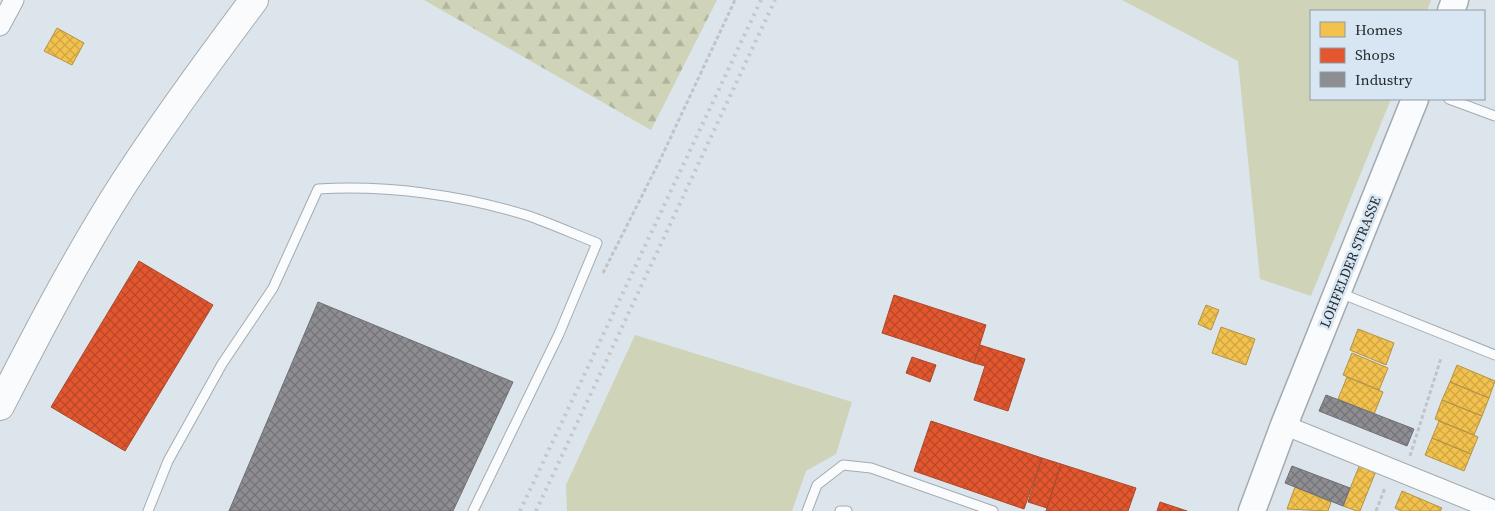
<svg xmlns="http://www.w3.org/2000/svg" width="1495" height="511" viewBox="0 0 1495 511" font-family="'Source Serif 4',serif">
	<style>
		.green { fill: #cfd3b7 }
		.forest { fill: url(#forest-firs) }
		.homes { fill: url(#homes-cross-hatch); stroke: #b49444 }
		.shops { fill: url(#shops-cross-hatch); stroke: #aa4a2e }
		.industry { fill: url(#industry-cross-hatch); stroke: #6e6f74 }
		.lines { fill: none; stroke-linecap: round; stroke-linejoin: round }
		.lane-casing { stroke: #a4abb0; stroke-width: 11 }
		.street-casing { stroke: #a4abb0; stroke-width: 21 }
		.secondary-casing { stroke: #a4abb0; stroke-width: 29 }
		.primary-casing { stroke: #a4abb0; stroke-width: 30 }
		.path { stroke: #c0c4c6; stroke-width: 3; stroke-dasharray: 4 2.5; stroke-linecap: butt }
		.lane { stroke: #fafbfc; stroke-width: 9 }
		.street { stroke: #fafbfc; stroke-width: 19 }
		.secondary { stroke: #fafbfc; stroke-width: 26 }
		.primary { stroke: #fafbfc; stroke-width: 28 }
		.rail { stroke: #c5c7c9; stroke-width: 4; stroke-dasharray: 2.5 5; stroke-linecap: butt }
		.labels { text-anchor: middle; stroke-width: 5; stroke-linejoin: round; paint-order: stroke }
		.street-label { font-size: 14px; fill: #242a2e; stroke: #d7e6f2 }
	</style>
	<defs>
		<pattern id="forest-firs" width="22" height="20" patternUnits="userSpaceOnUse" patternTransform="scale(1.25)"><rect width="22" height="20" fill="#cfd3b7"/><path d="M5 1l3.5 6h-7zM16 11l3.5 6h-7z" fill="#b2b59e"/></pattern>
		<pattern id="homes-cross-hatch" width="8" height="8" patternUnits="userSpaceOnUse" patternTransform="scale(1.25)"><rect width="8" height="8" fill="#f2c14e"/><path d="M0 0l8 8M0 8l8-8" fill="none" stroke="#cfa644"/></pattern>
		<pattern id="shops-cross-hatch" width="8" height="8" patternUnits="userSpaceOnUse" patternTransform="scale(1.25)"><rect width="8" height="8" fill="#e4572e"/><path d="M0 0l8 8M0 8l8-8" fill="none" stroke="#b94828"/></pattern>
		<pattern id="industry-cross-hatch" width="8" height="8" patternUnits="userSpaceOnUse" patternTransform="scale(1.25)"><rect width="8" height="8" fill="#8d8d92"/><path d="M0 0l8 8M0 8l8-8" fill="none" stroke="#737378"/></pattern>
	</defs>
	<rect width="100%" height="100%" fill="#dde5ec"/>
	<path class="green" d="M 1122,0 L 1431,0 L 1427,11 L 1311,11 L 1311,99 L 1391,99 L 1311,296 L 1260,279 L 1238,61 Z
		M 635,335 L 852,402 L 836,454 L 806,471 L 792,511 L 567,511 L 566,485 Z"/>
	<path class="forest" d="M 424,0 L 717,0 L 651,130 Z"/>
	<path class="homes" d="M 57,28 L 84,43 L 72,65 L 44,51 Z
		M 1206,305 L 1219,310 L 1211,330 L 1198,324 Z
		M 1221,327 L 1255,339 L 1246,365 L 1212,353 Z
		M 1358,329 L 1394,343 L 1386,365 L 1350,350 Z
		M 1352,353 L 1388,368 L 1379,390 L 1343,375 Z
		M 1457,365 L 1495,381 L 1489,398 L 1450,382 Z
		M 1347,377 L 1383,392 L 1374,414 L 1338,399 Z
		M 1450,382 L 1489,398 L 1482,416 L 1442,400 Z
		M 1442,400 L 1482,416 L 1474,435 L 1435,419 Z
		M 1439,421 L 1478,437 L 1471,454 L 1432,438 Z
		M 1432,438 L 1471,454 L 1464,471 L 1425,455 Z
		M 1360,464 L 1376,471 L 1360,511 L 1357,511 L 1343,506 Z
		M 1295,487 L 1331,502 L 1328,511 L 1287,509 Z
		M 1402,491 L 1442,508 L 1440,511 L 1401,511 L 1395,508 Z"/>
	<path class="shops" d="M 139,261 L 213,305 L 125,451 L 51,407 Z
		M 894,295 L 986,325 L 974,363 L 882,333 Z
		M 980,345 L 1025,359 L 1008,411 L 974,400 L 985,366 L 974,363 Z
		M 912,357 L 936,365 L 930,382 L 906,373 Z
		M 931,421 L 1042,458 L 1024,509 L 914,471 Z
		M 1042,458 L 1061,464 L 1047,508 L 1028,502 Z
		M 1061,464 L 1136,488 L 1128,511 L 1046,511 Z
		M 1160,502 L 1187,511 L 1157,511 Z"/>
	<path class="industry" d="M 318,302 L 513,382 L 453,511 L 229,511 Z
		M 1326,395 L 1414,429 L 1407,446 L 1319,411 Z
		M 1292,466 L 1350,488 L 1343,506 L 1285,483 Z"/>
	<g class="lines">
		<g class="lane-casing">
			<path id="lane" d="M 1449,99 L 1495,116
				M 1340,293 L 1495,355
				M 148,511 L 168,461 L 222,364 L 273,288 L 318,189 C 388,185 462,195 529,216 C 552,224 574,234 597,243 L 559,334 L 473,511
				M 807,511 L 817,485 L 843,465 L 871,468 L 993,511
				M 840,511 L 847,511"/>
		</g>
		<g class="street-casing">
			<path id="street" d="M 0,26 L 14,0
				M 1284,425 L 1489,508 L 1488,511"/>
		</g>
		<g class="secondary-casing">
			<path id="secondary" d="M 1451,11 L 1455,0
				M 1252,511 L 1284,425 L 1415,99"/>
		</g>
		<g class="primary-casing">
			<path id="primary" d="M 0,406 C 39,330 78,255 124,183 C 165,120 209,60 254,0"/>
		</g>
		<path class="path" d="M 603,273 L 661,158 L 735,0
			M 1410,456 L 1441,358
			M 1376,511 L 1385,488"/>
		<use href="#lane" class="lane"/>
		<use href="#street" class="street"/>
		<use href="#secondary" class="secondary"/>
		<use href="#primary" class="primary"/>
		<path class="rail" d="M 520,511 L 761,0
			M 536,511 L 775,0"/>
	</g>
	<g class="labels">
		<g class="street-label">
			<text transform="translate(1350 262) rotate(-68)" y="5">LOHFELDER STRASSE</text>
		</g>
	</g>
	<rect x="1310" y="10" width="175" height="90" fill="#d7e6f2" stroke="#8f9ba4"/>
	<rect x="1320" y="22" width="25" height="15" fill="#f2c14e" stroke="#8f9ba4"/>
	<text x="1355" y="35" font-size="15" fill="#242a2e">Homes</text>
	<rect x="1320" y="48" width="25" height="15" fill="#e4572e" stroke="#8f9ba4"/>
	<text x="1355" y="60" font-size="15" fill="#242a2e">Shops</text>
	<rect x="1320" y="72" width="25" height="15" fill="#8d8d92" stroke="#8f9ba4"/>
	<text x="1355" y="85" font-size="15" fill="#242a2e">Industry</text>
</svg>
